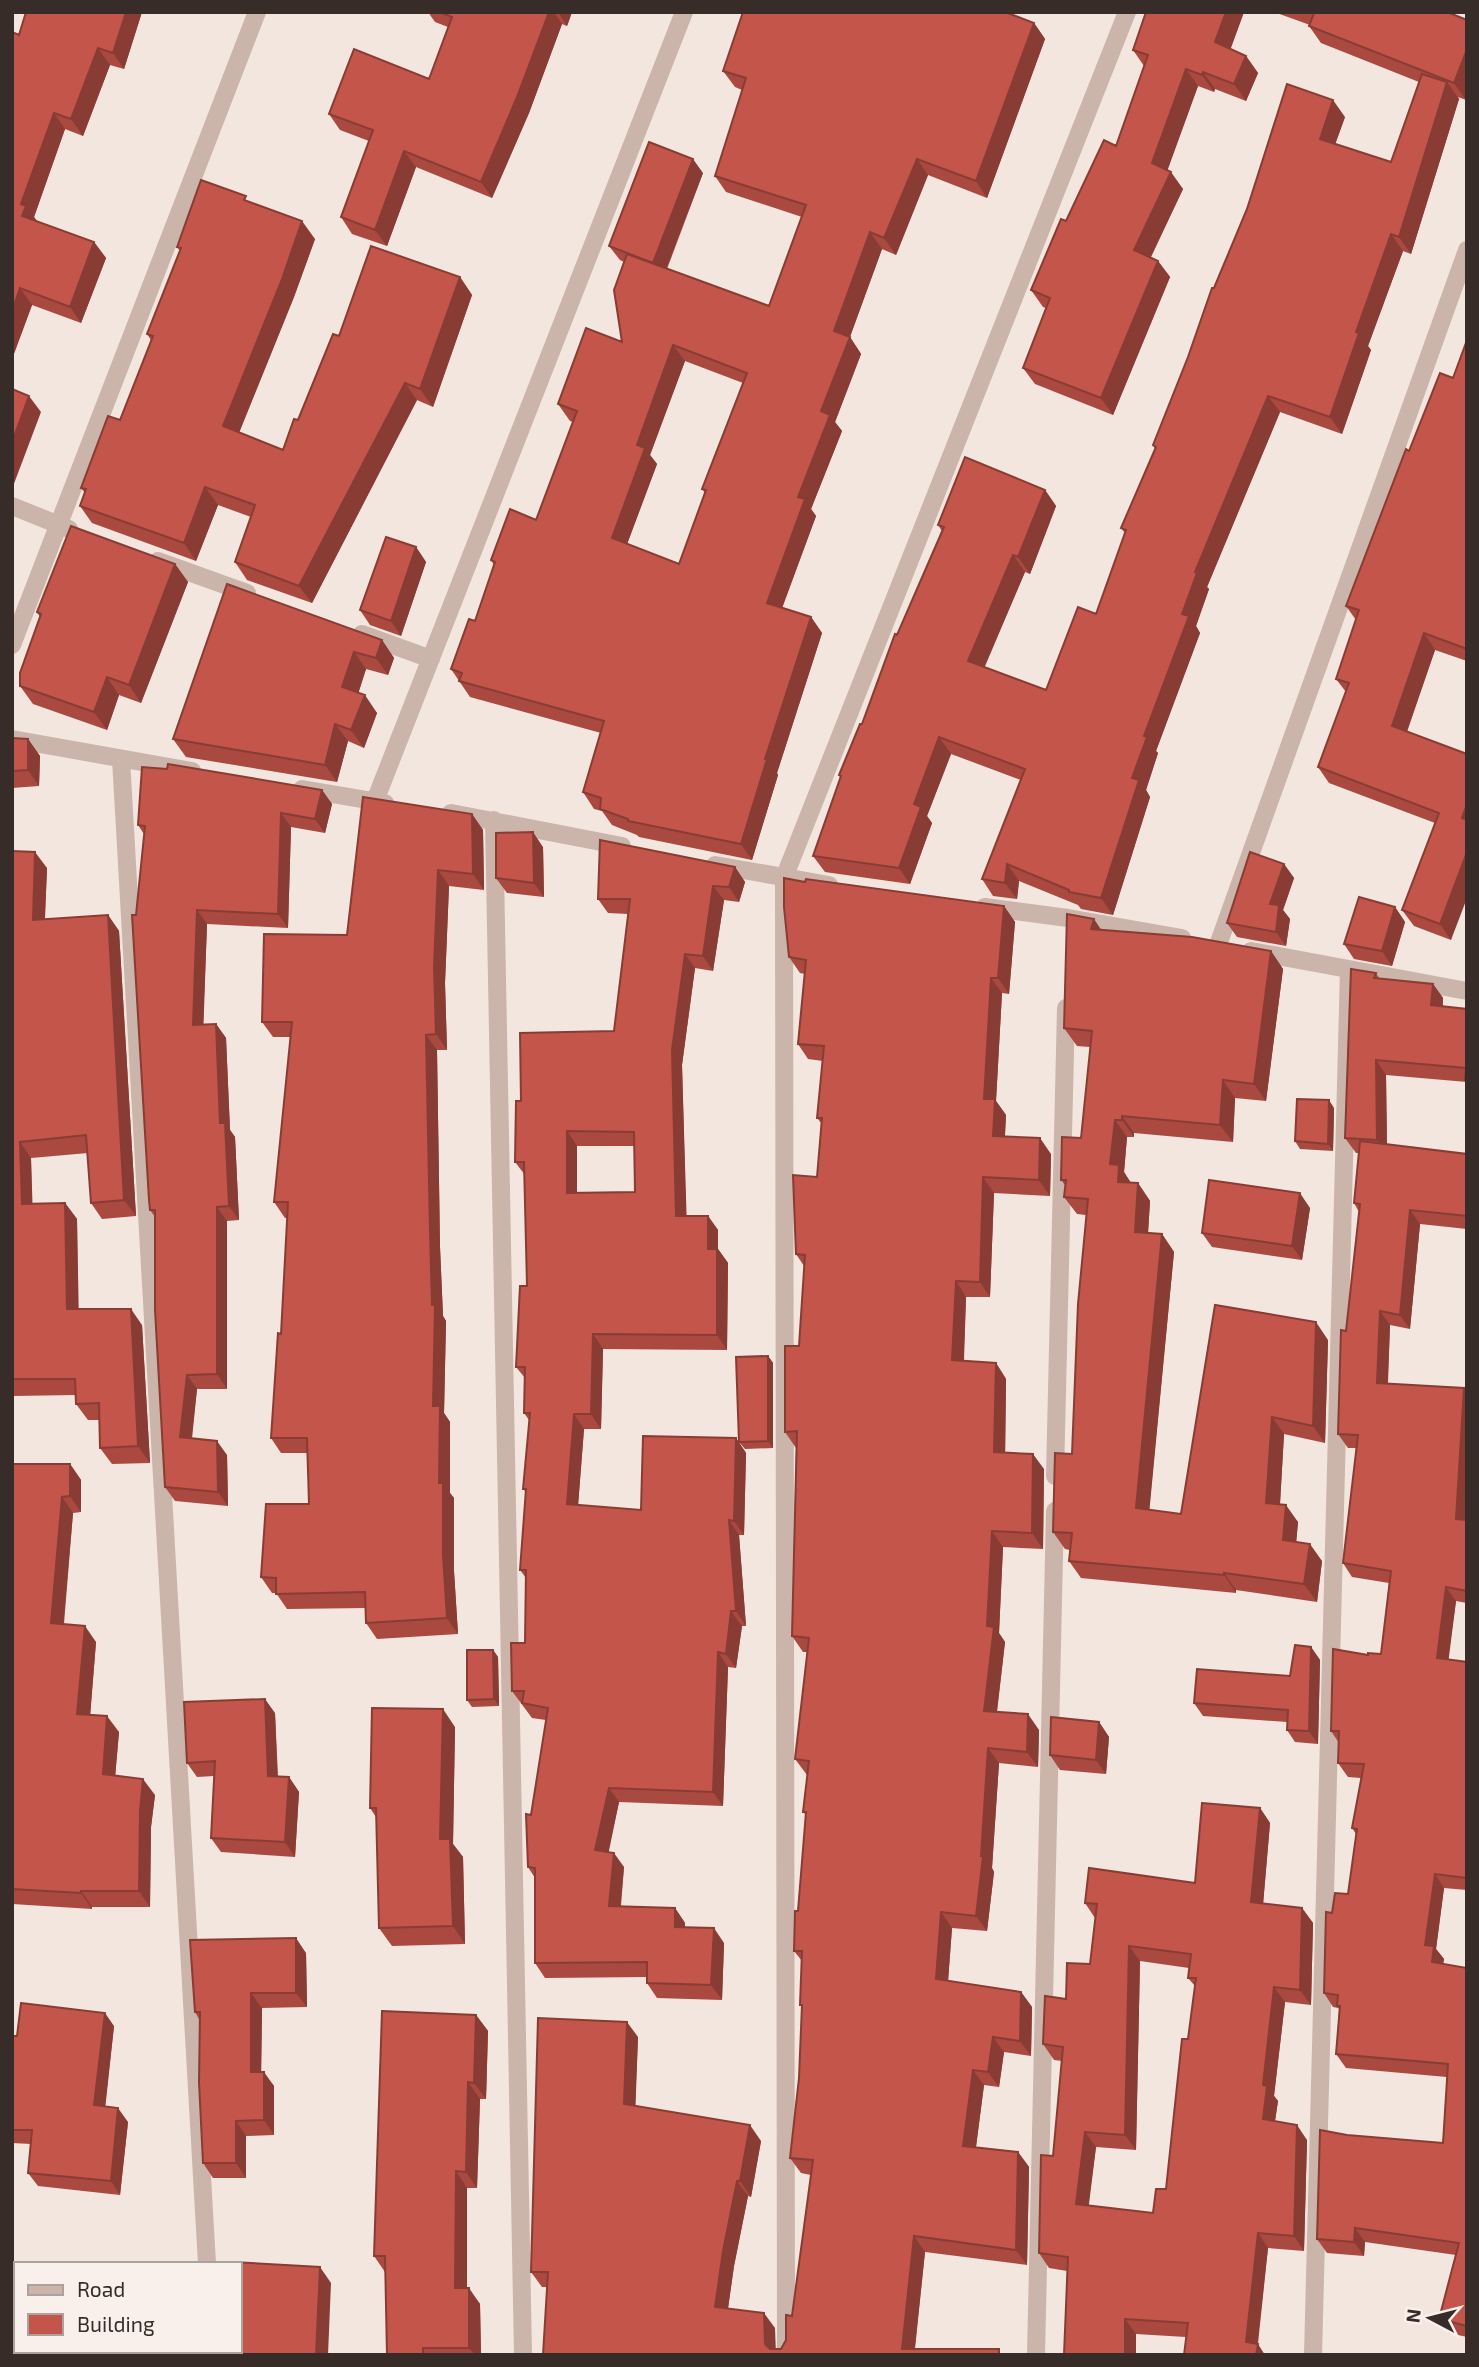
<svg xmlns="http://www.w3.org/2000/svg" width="1479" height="2367" viewBox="0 0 1479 2367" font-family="'Exo 2',sans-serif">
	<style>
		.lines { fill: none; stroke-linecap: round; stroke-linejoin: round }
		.minor { stroke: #cbb4aa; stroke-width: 18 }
		.wall { fill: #a94940; fill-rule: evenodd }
		.shaded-wall { fill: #893c34 }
		.building { fill: #c4554a; stroke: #893c34; stroke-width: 2; fill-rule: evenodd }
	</style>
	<rect width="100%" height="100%" fill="#f2e6de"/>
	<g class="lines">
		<path class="minor" d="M 12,506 L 69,529
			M 158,561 L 247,593
			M 362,634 L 431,659
			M 12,645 L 257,12
			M 12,739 L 192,771
			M 121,759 L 207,2264
			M 302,789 L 385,803
			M 375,801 L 684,12
			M 451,813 L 622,846
			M 494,820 L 523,2355
			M 715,865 L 829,885
			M 985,907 L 1068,918 L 1182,938
			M 1218,945 L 1467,250
			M 1251,951 L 1467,991
			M 1055,1476 L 1066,1008
			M 212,2351 L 212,2355
			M 786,2355 L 784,878 L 1127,12
			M 1036,2355 L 1055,1511
			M 1313,2355 L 1349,969"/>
	</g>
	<path class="wall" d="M 142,12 L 124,69 L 110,65 L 83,136 L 65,129 L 34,217 L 37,222 L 94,242 L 106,258 L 81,323 L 32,305 L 12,359 L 19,35 Z
		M 428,12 L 572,12 L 567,26 L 562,24 L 529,113 L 492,198 L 416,167 L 387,246 L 352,234 L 341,217 L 369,141 L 340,130 L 329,114 L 429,79 L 448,27 L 435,22 Z
		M 1146,12 L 1244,12 L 1230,49 L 1246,56 L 1258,73 L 1246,101 L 1215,89 L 1214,92 L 1198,86 L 1167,170 L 1183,189 L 1151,257 L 1158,261 L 1170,277 L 1113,415 L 1035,384 L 1023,368 L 1046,308 L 1043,307 L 1031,290 L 1066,221 L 1116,146 L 1144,66 L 1133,50 Z
		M 1274,12 L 1447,12 L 1466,100 L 1458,97 L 1459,99 L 1411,254 L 1403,251 L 1368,346 L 1371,350 L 1342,434 L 1280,412 L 1207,587 L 1209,589 L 1196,626 L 1200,633 L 1156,751 L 1158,753 L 1146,790 L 1150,797 L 1113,915 L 1081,909 L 1078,905 L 1019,881 L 1017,899 L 993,896 L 982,879 L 1021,780 L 951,754 L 927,816 L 932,823 L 910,884 L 825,872 L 813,856 L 840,777 L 839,775 L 862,724 L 897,635 L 942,531 L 938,525 L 1045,490 L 1056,506 L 1030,574 L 1025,572 L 984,667 L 1046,690 L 1096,614 L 1125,533 L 1121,528 L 1155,449 L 1153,445 L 1188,357 L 1214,288 L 1345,117 L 1335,144 L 1391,162 L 1419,82 L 1321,43 L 1309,26 L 1310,25 Z
		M 1034,23 L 1045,39 L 987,198 L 928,175 L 896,255 L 882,249 L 850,337 L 861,354 L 835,422 L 842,431 L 811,509 L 816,516 L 782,608 L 811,617 L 822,633 L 777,773 L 778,775 L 752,860 L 639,837 L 637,835 L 612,825 L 602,811 L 594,809 L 583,792 L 601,733 L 470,697 L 451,669 L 475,621 L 494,565 L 491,560 L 536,520 L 573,422 L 570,421 L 558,404 L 622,342 L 624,262 L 620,260 L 609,246 L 703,173 L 667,269 L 769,306 L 802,217 L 726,192 L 715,176 L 742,90 L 735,87 L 723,71 ZM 685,361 L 743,383 L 702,489 L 705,493 L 679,564 L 627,544 L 657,464 L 650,455 Z
		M 251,203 L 315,239 L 294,297 L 239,432 L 283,450 L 339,336 L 460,277 L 472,295 L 433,407 L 417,400 L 312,603 L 247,580 L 235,562 L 251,517 L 218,505 L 196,561 L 92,523 L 80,506 L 85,493 L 81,488 L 120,420 L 151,340 L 147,334 L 180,251 L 177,247 Z
		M 1467,340 L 1467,661 L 1435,650 L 1407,732 L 1467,754 L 1451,940 L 1414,926 L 1402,910 L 1435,823 L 1329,783 L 1318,767 L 1346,692 L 1336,679 L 1356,620 L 1346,606 L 1409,451 L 1453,378 Z
		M 416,547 L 426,562 L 401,636 L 370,625 L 360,610 Z
		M 175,564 L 188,582 L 141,703 L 119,695 L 107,730 L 33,704 L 20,686 L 40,617 L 37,612 Z
		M 227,584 L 382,640 L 394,658 L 388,675 L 366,669 L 358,693 L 377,713 L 364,748 L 348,741 L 337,782 L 186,757 L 173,739 Z
		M 12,738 L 28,739 L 40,756 L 39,786 L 12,788 Z
		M 322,790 L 332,804 L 325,833 L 291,827 L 288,928 L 207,924 L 203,1024 L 216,1024 L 226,1038 L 230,1130 L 235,1137 L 239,1220 L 227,1221 L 227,1389 L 197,1389 L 192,1439 L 227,1455 L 228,1506 L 175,1501 L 165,1487 L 155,1217 L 150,1210 L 144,834 L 138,825 Z
		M 472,814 L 483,830 L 484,890 L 449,886 L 445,983 L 447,1050 L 437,1050 L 440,1247 L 443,1316 L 446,1321 L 444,1413 L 450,1422 L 450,1493 L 454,1498 L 454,1571 L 458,1634 L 377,1639 L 366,1623 L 366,1608 L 287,1609 L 276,1593 L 272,1593 L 261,1577 L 309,1504 L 307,1453 L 281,1453 L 271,1438 L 281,1334 L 287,1218 L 285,1218 L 274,1202 L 291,1037 L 273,1037 L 262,1022 L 347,935 Z
		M 543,847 L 544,897 L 507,893 L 496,878 Z
		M 12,851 L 47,868 L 45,919 L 108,915 L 119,931 L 136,1216 L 102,1219 L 91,1203 L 88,1153 L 31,1158 L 32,1204 L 65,1203 L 77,1219 L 78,1309 L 142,1325 L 150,1463 L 112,1464 L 100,1448 L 100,1420 L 88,1420 L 76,1404 L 76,1395 L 12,1396 Z
		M 1284,864 L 1294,878 L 1283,910 L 1290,919 L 1286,946 L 1237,937 L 1227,923 Z
		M 735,867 L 745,882 L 739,902 L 724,900 L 713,971 L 695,968 L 682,1065 L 686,1216 L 708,1216 L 718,1230 L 718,1249 L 728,1263 L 727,1350 L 603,1349 L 601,1429 L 584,1429 L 578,1505 L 641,1510 L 736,1438 L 746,1453 L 744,1535 L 739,1535 L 746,1626 L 742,1626 L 736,1668 L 728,1667 L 723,1806 L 619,1802 L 608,1852 L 624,1867 L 621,1906 L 675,1908 L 685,1923 L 685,1927 L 724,1943 L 722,2000 L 657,1998 L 647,1983 L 647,1977 L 545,1978 L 535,1963 L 535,1878 L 528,1867 L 531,1815 L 546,1720 L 532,1718 L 512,1691 L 525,1643 L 526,1578 L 520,1570 L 526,1492 L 523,1489 L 529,1420 L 524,1413 L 525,1378 L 516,1367 L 527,1286 L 525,1175 L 515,1162 L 521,1101 L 614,1031 L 628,914 L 608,913 L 598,899 ZM 577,1146 L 634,1146 L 635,1192 L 577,1193 Z
		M 805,882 L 1004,906 L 1015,922 L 1009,994 L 1002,993 L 996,1101 L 1006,1115 L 1005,1136 L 1051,1154 L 1050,1196 L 994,1193 L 990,1297 L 966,1297 L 964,1361 L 996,1363 L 1006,1379 L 1005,1452 L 1044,1469 L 1043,1549 L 1003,1547 L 999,1633 L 1005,1642 L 997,1712 L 1039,1730 L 1038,1767 L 999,1763 L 992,1868 L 994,1872 L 987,1931 L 952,1928 L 948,1981 L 1021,1992 L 1032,2007 L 1031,2056 L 1004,2052 L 999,2087 L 984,2085 L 976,2147 L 1018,2152 L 1029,2167 L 1027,2265 L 925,2252 L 915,2349 L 543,2355 L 547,2287 L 542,2287 L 531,2272 L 638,2037 L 635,2106 L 761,2141 L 751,2197 L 748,2196 L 734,2266 L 728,2308 L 775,2328 L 775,2349 L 781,2349 L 786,2340 L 792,2316 L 811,2175 L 801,2173 L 790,2158 L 799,2078 L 802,2007 L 800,2005 L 802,1961 L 794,1951 L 806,1815 L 803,1812 L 807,1775 L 795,1759 L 808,1652 L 803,1652 L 792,1636 L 796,1448 L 785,1432 L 799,1346 L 804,1266 L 796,1254 L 817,1177 L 822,1124 L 817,1118 L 823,1061 L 808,1059 L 798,1044 L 805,974 L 800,973 L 789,957 Z
		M 1395,907 L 1405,922 L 1392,966 L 1354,959 L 1344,944 Z
		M 1101,930 L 1271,951 L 1283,969 L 1266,1101 L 1235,1098 L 1233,1142 L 1134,1133 L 1134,1137 L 1127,1137 L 1124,1172 L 1131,1183 L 1138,1183 L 1150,1201 L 1148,1233 L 1162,1234 L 1174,1252 L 1149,1510 L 1181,1514 L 1328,1340 L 1325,1443 L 1284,1434 L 1280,1504 L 1298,1522 L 1296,1542 L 1322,1561 L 1317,1602 L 1236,1590 L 1236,1593 L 1081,1578 L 1069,1561 L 1070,1550 L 1065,1549 L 1053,1532 L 1072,1454 L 1086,1215 L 1077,1214 L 1064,1197 L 1065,1185 L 1061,1180 L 1081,1138 L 1090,1047 L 1077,1046 L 1064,1028 Z
		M 1376,973 L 1379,978 L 1433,984 L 1443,998 L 1443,1007 L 1467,1009 L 1467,1082 L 1386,1075 L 1387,1145 L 1467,1155 L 1467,1229 L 1420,1224 L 1410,1329 L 1390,1325 L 1388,1384 L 1464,1388 L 1467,1393 L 1467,1603 L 1456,1601 L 1448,1659 L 1467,1662 L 1467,1890 L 1444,1888 L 1436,1949 L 1444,1959 L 1443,1964 L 1467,1968 L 1467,2337 L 1449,2333 L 1439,2319 L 1456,2255 L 1365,2242 L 1364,2256 L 1327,2253 L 1317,2239 L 1347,2135 L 1443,2143 L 1447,2077 L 1346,2068 L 1336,2054 L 1339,2009 L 1338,2008 L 1333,2007 L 1324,1993 L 1332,1913 L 1348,1894 L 1356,1834 L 1352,1828 L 1361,1778 L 1348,1777 L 1338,1763 L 1339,1743 L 1331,1731 L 1368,1655 L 1381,1654 L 1389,1583 L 1352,1577 L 1343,1563 L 1357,1448 L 1348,1448 L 1338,1434 L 1359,1212 L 1354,1203 L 1359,1153 L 1356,1153 L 1345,1138 Z
		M 1334,1108 L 1333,1151 L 1300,1149 L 1295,1141 Z
		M 1310,1208 L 1302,1260 L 1212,1247 L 1202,1233 Z
		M 768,1356 L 773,1363 L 773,1448 L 745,1449 L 739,1442 Z
		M 12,1464 L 70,1464 L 81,1480 L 81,1512 L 73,1513 L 64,1624 L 96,1642 L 90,1715 L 119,1732 L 115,1776 L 155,1795 L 151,1827 L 150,1907 L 92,1907 L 92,1909 L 12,1904 Z
		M 1311,1647 L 1320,1660 L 1318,1744 L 1295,1742 L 1287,1730 L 1287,1722 L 1203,1716 L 1194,1703 L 1290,1676 Z
		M 493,1650 L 498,1657 L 499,1706 L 472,1707 L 467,1700 Z
		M 275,1713 L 278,1776 L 289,1777 L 299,1792 L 295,1857 L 221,1852 L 211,1838 L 214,1776 L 197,1777 L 187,1763 Z
		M 1099,1722 L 1109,1737 L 1106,1774 L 1060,1770 L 1050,1755 Z
		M 455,1727 L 453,1844 L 463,1857 L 465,1944 L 392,1946 L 379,1928 L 376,1817 L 370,1808 Z
		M 1260,1808 L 1270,1823 L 1263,1904 L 1302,1908 L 1313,1923 L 1311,2005 L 1285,2002 L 1274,2096 L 1278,2101 L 1275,2121 L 1307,2140 L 1304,2251 L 1268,2248 L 1258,2344 L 1186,2337 L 1136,2334 L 1136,2355 L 1064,2355 L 1067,2271 L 1049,2268 L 1039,2253 L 1053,2156 L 1062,2061 L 1054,2060 L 1043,2044 L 1066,1999 L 1090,1964 L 1095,1918 L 1085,1903 L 1195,1883 ZM 1140,1961 L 1189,1968 L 1188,1978 L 1195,1986 L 1188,2039 L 1166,2189 L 1153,2213 L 1088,2206 L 1096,2147 L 1136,2150 Z
		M 306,1953 L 307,2007 L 262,2008 L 261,2072 L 274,2086 L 274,2135 L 246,2136 L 246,2178 L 213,2178 L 203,2163 L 199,2019 L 195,2012 Z
		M 476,2015 L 488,2031 L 486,2099 L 480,2099 L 477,2188 L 467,2188 L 467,2288 L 480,2304 L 481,2355 L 387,2355 L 385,2272 L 374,2256 Z
		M 114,2026 L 105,2106 L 128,2122 L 120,2195 L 38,2186 L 28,2173 L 31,2144 L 12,2143 L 12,2036 Z"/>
	<path class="shaded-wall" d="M 126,12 L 142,12 L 124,69 L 113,53 Z
		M 549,12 L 554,12 L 562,24 L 529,113 L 492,198 L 481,182 Z
		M 558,12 L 572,12 L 567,26 Z
		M 1226,12 L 1244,12 L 1227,59 L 1215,42 Z
		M 1034,23 L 1045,39 L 987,198 L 976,181 Z
		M 98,48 L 110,65 L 83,136 L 71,119 Z
		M 1467,49 L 1467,97 L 1466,100 L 1454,83 Z
		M 1246,56 L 1258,73 L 1246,101 L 1234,84 Z
		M 1186,69 L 1198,86 L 1164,180 L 1152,163 Z
		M 1203,72 L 1215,89 L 1214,92 L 1202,75 Z
		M 1447,82 L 1459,99 L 1411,254 L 1399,237 Z
		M 1333,100 L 1345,117 L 1331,156 L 1320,139 Z
		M 54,113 L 65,129 L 34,217 L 38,222 L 22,216 L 21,204 Z
		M 404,151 L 416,167 L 387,246 L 375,230 Z
		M 693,159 L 703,173 L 663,277 L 653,263 Z
		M 917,159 L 928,175 L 896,255 L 884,238 Z
		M 1171,172 L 1183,189 L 1146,267 L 1134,250 Z
		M 302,221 L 315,239 L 294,297 L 235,443 L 223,426 Z
		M 870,232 L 882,249 L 848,342 L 850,337 L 861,354 L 835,422 L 842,431 L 811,509 L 816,516 L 778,619 L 767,603 L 821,411 L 834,331 Z
		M 1391,234 L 1403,251 L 1368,346 L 1371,350 L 1342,434 L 1330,417 L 1356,332 Z
		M 94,242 L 106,258 L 81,323 L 70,307 Z
		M 1158,261 L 1170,277 L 1113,415 L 1101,398 Z
		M 460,277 L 472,295 L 433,407 L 420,389 Z
		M 20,288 L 32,305 L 12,359 L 12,311 Z
		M 673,345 L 685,361 L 650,455 L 657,464 L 623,555 L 612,538 L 637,445 Z
		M 405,383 L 417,400 L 312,603 L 299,586 Z
		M 29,396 L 41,412 L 12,489 L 12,442 Z
		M 1268,396 L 1280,412 L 1207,587 L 1209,589 L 1196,626 L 1200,633 L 1156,751 L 1158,753 L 1146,790 L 1150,797 L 1113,915 L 1101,898 L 1144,736 L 1195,572 Z
		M 205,487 L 218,505 L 196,561 L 184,543 Z
		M 1045,490 L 1056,506 L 1030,574 L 1018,557 Z
		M 416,547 L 426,562 L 401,636 L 391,621 Z
		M 1013,555 L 1025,572 L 980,678 L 968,661 Z
		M 175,564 L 188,582 L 141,703 L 129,685 Z
		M 811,617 L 822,633 L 777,773 L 778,775 L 752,860 L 741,844 L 765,759 Z
		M 1424,633 L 1435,650 L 1403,742 L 1392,726 Z
		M 382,640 L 394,658 L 388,675 L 376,658 Z
		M 354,652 L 366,669 L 355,704 L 342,687 Z
		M 107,677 L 119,695 L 107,730 L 94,712 Z
		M 365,695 L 377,713 L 364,748 L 351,730 Z
		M 335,724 L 348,741 L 337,782 L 325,765 Z
		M 939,737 L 951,754 L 927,816 L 932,823 L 910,884 L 899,868 L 914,804 Z
		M 28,739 L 40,756 L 39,786 L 28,770 Z
		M 322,790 L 332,804 L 325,833 L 315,819 Z
		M 1467,804 L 1467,825 L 1462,818 Z
		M 281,813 L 291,827 L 288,928 L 278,914 Z
		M 472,814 L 483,830 L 484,890 L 473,874 Z
		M 533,832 L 543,847 L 544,897 L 534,883 Z
		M 35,852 L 47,868 L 44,936 L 33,920 Z
		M 1467,852 L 1467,898 L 1451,940 L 1440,924 Z
		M 1007,864 L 1019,881 L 1017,899 L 1005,883 Z
		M 1284,864 L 1294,878 L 1283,910 L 1290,919 L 1286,946 L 1276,932 L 1270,904 Z
		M 735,867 L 745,882 L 739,902 L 729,887 Z
		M 438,870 L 449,886 L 445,983 L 447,1050 L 436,1034 L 434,967 Z
		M 713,886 L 724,900 L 713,971 L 703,956 Z
		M 1004,906 L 1015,922 L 1009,994 L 998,978 Z
		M 1395,907 L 1405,922 L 1392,966 L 1382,951 Z
		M 197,910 L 207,924 L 203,1039 L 193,1025 Z
		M 108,915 L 119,931 L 136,1216 L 124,1200 Z
		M 1094,919 L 1106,937 L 1091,929 Z
		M 1271,951 L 1283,969 L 1266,1101 L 1254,1084 Z
		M 685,954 L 695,968 L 682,1065 L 687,1230 L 676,1216 L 672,1050 Z
		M 991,978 L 1002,993 L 996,1101 L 1006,1115 L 1004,1151 L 993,1136 L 984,1099 Z
		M 1433,984 L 1443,998 L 1441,1020 L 1431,1005 Z
		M 216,1024 L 226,1038 L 230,1130 L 235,1137 L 239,1220 L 229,1206 L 220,1123 Z
		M 426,1035 L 437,1050 L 440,1247 L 443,1316 L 446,1321 L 444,1413 L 450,1422 L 450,1493 L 454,1498 L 454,1571 L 458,1634 L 447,1618 L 439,1483 L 433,1406 Z
		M 1376,1060 L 1386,1075 L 1387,1155 L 1377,1140 Z
		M 1223,1080 L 1235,1098 L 1233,1142 L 1220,1125 Z
		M 1329,1100 L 1334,1108 L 1333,1151 L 1328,1144 Z
		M 1122,1116 L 1134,1133 L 1134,1137 L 1122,1120 Z
		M 1115,1120 L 1127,1137 L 1124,1172 L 1131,1183 L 1118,1182 L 1110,1164 Z
		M 567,1131 L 577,1146 L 577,1207 L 567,1193 Z
		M 1040,1138 L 1051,1154 L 1050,1196 L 1039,1180 Z
		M 20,1142 L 31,1158 L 33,1220 L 22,1204 Z
		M 983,1177 L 994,1193 L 990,1297 L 980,1282 Z
		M 1138,1183 L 1150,1201 L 1147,1249 L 1135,1232 Z
		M 1300,1193 L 1310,1208 L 1302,1260 L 1292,1246 Z
		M 65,1203 L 77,1219 L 79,1325 L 67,1309 Z
		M 217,1207 L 227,1221 L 227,1389 L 217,1374 Z
		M 1410,1210 L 1420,1224 L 1410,1329 L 1400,1315 Z
		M 708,1216 L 718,1230 L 718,1249 L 728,1263 L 727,1350 L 717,1335 L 708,1249 Z
		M 1162,1234 L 1174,1252 L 1148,1525 L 1136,1508 Z
		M 956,1281 L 966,1297 L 963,1375 L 952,1360 Z
		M 131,1309 L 142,1325 L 150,1463 L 138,1446 Z
		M 1380,1311 L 1390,1325 L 1387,1397 L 1377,1383 Z
		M 1316,1322 L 1328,1340 L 1325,1443 L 1313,1426 Z
		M 593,1334 L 603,1349 L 601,1429 L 591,1414 Z
		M 768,1356 L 773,1363 L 773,1448 L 768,1441 Z
		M 996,1363 L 1006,1379 L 1005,1468 L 994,1452 Z
		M 187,1375 L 197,1389 L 190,1452 L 180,1437 Z
		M 1464,1388 L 1467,1393 L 1466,1533 L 1456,1519 Z
		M 574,1414 L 584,1429 L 577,1519 L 567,1504 Z
		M 1272,1417 L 1284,1434 L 1279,1521 L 1266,1503 Z
		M 736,1438 L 746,1453 L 744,1535 L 734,1521 Z
		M 217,1441 L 227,1455 L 228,1506 L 218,1492 Z
		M 1033,1454 L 1044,1469 L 1043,1549 L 1032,1533 Z
		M 70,1464 L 81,1480 L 81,1512 L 70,1496 Z
		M 62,1497 L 73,1513 L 62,1639 L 51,1623 Z
		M 1286,1505 L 1298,1522 L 1295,1557 L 1283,1540 Z
		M 729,1520 L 739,1535 L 746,1626 L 736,1611 Z
		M 992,1531 L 1003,1547 L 999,1633 L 1005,1642 L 995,1727 L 984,1711 Z
		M 1310,1544 L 1322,1561 L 1317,1602 L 1304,1584 Z
		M 1224,1573 L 1236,1590 L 1236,1593 L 1224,1575 Z
		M 1446,1587 L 1456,1601 L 1447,1672 L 1437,1658 Z
		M 731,1611 L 742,1626 L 736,1668 L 726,1654 Z
		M 85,1626 L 96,1642 L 89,1730 L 77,1714 Z
		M 1311,1647 L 1320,1660 L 1318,1744 L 1309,1731 Z
		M 493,1650 L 498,1657 L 499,1706 L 494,1699 Z
		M 718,1652 L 728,1667 L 723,1806 L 713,1792 Z
		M 265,1699 L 275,1713 L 278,1790 L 268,1776 Z
		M 443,1709 L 455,1727 L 453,1844 L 463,1857 L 465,1944 L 453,1926 L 440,1839 Z
		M 1028,1714 L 1039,1730 L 1038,1767 L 1027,1752 Z
		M 107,1716 L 119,1732 L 114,1790 L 103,1774 Z
		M 1099,1722 L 1109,1737 L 1106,1774 L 1096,1760 Z
		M 988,1748 L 999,1763 L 992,1868 L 994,1872 L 987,1931 L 976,1916 Z
		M 289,1777 L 299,1792 L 295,1857 L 285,1842 Z
		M 143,1779 L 155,1795 L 151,1827 L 150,1907 L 139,1891 L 140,1811 Z
		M 609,1788 L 619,1802 L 606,1865 L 595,1850 Z
		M 1260,1808 L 1270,1823 L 1262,1917 L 1251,1902 Z
		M 614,1853 L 624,1867 L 619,1920 L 609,1906 Z
		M 1435,1874 L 1444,1888 L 1436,1949 L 1444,1959 L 1441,1976 L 1432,1962 L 1425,1945 Z
		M 81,1891 L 92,1907 L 92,1909 L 81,1893 Z
		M 675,1908 L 685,1923 L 685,1941 L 675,1927 Z
		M 1302,1908 L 1313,1923 L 1311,2005 L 1300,1990 Z
		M 941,1912 L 952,1928 L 947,1995 L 936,1979 Z
		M 714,1928 L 724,1943 L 722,2000 L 711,1985 Z
		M 296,1938 L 306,1953 L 307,2007 L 296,1993 Z
		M 1129,1946 L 1140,1961 L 1136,2150 L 1125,2135 Z
		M 1274,1987 L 1285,2002 L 1274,2096 L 1278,2101 L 1273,2134 L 1263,2119 L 1263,2085 Z
		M 1021,1992 L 1032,2007 L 1031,2056 L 1020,2041 Z
		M 251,1993 L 262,2008 L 261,2086 L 251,2072 Z
		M 105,2013 L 114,2026 L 104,2119 L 94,2105 Z
		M 476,2015 L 488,2031 L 486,2099 L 474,2083 Z
		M 627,2022 L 638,2037 L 635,2120 L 624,2104 Z
		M 993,2037 L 1004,2052 L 999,2087 L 988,2072 Z
		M 973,2070 L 984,2085 L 974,2162 L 963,2146 Z
		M 264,2072 L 274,2086 L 274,2135 L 264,2120 Z
		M 468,2082 L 480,2099 L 477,2188 L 466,2172 Z
		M 118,2108 L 128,2122 L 120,2195 L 111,2181 Z
		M 236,2121 L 246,2136 L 246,2178 L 236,2163 Z
		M 750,2125 L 761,2141 L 751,2197 L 740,2181 Z
		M 1297,2125 L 1307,2140 L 1304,2251 L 1294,2236 Z
		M 1085,2132 L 1096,2147 L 1087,2220 L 1076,2204 Z
		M 1018,2152 L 1029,2167 L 1027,2265 L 1016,2250 Z
		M 456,2171 L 467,2188 L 467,2304 L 455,2288 Z
		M 737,2181 L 748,2196 L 734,2266 L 726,2323 L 715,2307 L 723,2251 Z
		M 1355,2228 L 1365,2242 L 1364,2256 L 1354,2242 Z
		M 1258,2233 L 1268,2248 L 1256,2355 L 1246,2342 Z
		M 914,2236 L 925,2252 L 914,2355 L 902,2349 Z
		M 320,2267 L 331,2283 L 328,2355 L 316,2355 Z
		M 469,2288 L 480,2304 L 481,2355 L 475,2355 L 469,2348 Z
		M 764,2313 L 775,2328 L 776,2355 L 765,2344 Z
		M 1125,2319 L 1136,2334 L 1136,2355 L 1125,2355 Z
		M 1258,2344 L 1265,2355 L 1256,2355 Z
		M 88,2351 L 102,2351 L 101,2355 L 88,2355 Z"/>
	<path class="building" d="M 26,12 L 126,12 L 113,53 L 98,48 L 71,119 L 54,113 L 21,204 L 26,206 L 22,216 L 94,242 L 70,307 L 20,288 L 12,311 L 12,32 L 19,35 Z
		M 440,12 L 549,12 L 517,97 L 481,182 L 404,151 L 375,230 L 341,217 L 373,130 L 329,114 L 354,49 L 429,79 L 452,17 Z
		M 743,12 L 1005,12 L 1034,23 L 976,181 L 917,159 L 884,238 L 870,232 L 834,331 L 850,337 L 821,411 L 830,415 L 798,497 L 805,499 L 767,603 L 811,617 L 765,759 L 767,759 L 741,844 L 628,821 L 628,819 L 600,809 L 601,798 L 583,792 L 604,721 L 459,681 L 462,673 L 451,669 L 469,619 L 475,621 L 495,562 L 491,560 L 510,509 L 536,520 L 577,411 L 558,404 L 586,328 L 622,342 L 614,290 L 627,254 L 769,306 L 806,205 L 715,176 L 746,78 L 723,71 ZM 673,345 L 747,373 L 702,489 L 706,490 L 679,564 L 612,538 L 645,448 L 637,445 Z
		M 1146,12 L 1226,12 L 1215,42 L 1246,56 L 1234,84 L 1203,72 L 1202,75 L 1186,69 L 1152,163 L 1171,172 L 1134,250 L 1158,261 L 1101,398 L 1023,368 L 1050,298 L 1031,290 L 1061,219 L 1066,221 L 1104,140 L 1116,146 L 1148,55 L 1133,50 Z
		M 1311,12 L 1447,12 L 1467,20 L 1467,49 L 1454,83 L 1309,26 L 1314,13 Z
		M 1422,74 L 1447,82 L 1399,237 L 1391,234 L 1356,332 L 1359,333 L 1330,417 L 1268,396 L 1195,572 L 1197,573 L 1182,614 L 1189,616 L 1144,736 L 1147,737 L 1132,778 L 1139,780 L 1101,898 L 1069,892 L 1069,890 L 1007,864 L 1005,883 L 982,879 L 1025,769 L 939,737 L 914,804 L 921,807 L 899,868 L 813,856 L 841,776 L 839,775 L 860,724 L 862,724 L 895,634 L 897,635 L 944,527 L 938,525 L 965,457 L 1045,490 L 1018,557 L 1013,555 L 968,661 L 1046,690 L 1078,607 L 1096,614 L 1126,530 L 1121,528 L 1156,447 L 1153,445 L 1188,357 L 1212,288 L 1214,288 L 1247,209 L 1287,84 L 1333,100 L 1320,139 L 1391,162 Z
		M 649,142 L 693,159 L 653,263 L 609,246 Z
		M 201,180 L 246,196 L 244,200 L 302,221 L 282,279 L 223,426 L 283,450 L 294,419 L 298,420 L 333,334 L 339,336 L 371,246 L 460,277 L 420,389 L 405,383 L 299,586 L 235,562 L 255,505 L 205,487 L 184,543 L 80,506 L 86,489 L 81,488 L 108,416 L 120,420 L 153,336 L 147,334 L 181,248 L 177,247 Z
		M 1467,340 L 1467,649 L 1424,633 L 1392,726 L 1467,754 L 1467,804 L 1462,818 L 1467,820 L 1467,852 L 1440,924 L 1402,910 L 1439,813 L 1318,767 L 1349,683 L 1336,679 L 1359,610 L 1346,606 L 1406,449 L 1409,451 L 1440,373 L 1453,378 Z
		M 12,389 L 29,396 L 12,442 Z
		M 71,526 L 175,564 L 129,685 L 107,677 L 94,712 L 20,686 L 20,673 L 41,614 L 37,612 Z
		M 386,537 L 416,547 L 391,621 L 360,610 Z
		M 227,584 L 382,640 L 376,658 L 354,652 L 342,687 L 365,695 L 351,730 L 335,724 L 325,765 L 173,739 Z
		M 12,738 L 28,739 L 28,770 L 12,771 Z
		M 168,764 L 322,790 L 315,819 L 281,813 L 278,914 L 197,910 L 193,1025 L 216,1024 L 220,1123 L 225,1123 L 229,1206 L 217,1207 L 217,1374 L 187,1375 L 180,1437 L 217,1441 L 218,1492 L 165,1487 L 155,1310 L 155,1210 L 150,1210 L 149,1200 L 132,915 L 136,915 L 145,826 L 138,825 L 142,767 L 167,769 Z
		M 363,797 L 472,814 L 473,874 L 438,870 L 434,967 L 436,1034 L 426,1035 L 430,1231 L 432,1305 L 435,1305 L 433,1406 L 440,1406 L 439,1483 L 443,1483 L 443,1555 L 447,1618 L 366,1623 L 365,1592 L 276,1594 L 276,1578 L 261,1577 L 266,1504 L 309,1504 L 307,1438 L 271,1438 L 278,1333 L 281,1334 L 288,1202 L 274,1202 L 292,1022 L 262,1022 L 264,934 L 347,935 Z
		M 533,832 L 534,883 L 496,878 L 496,833 Z
		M 600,840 L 735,867 L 729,887 L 713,886 L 703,956 L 685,954 L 672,1050 L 676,1216 L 708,1216 L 708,1249 L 717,1249 L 717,1335 L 593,1334 L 591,1414 L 574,1414 L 567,1504 L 641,1510 L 643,1436 L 736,1438 L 734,1521 L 729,1520 L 736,1611 L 731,1611 L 726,1654 L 718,1652 L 713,1792 L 609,1788 L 595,1850 L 614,1853 L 609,1906 L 675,1908 L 675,1927 L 714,1928 L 711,1985 L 647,1983 L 647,1962 L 535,1963 L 535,1868 L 528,1867 L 526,1814 L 531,1815 L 548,1708 L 522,1703 L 524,1691 L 512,1691 L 511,1643 L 525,1643 L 526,1570 L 520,1570 L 526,1489 L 523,1489 L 530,1413 L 524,1413 L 525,1367 L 516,1367 L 520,1286 L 527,1286 L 524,1162 L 515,1162 L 516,1101 L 521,1101 L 520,1033 L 614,1031 L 630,899 L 598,899 ZM 567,1131 L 634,1132 L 635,1192 L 567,1193 Z
		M 12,851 L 35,852 L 33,920 L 108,915 L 124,1200 L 91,1203 L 86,1135 L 20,1142 L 22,1204 L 65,1203 L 67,1309 L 131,1309 L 138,1446 L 100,1448 L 99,1403 L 76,1404 L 75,1379 L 12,1379 Z
		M 1250,852 L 1284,864 L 1270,904 L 1279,905 L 1276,932 L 1227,923 Z
		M 784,878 L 805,882 L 806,879 L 1004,906 L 998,978 L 991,978 L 984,1099 L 995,1099 L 993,1136 L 1040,1138 L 1039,1180 L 983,1177 L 980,1282 L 956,1281 L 952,1360 L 996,1363 L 994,1452 L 1033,1454 L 1032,1533 L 992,1531 L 987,1626 L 994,1627 L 984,1711 L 1028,1714 L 1027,1752 L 988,1748 L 981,1856 L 983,1856 L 976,1916 L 941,1912 L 936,1979 L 1021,1992 L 1020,2041 L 993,2037 L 988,2072 L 973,2070 L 963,2146 L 1018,2152 L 1016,2250 L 914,2236 L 902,2349 L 999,2349 L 999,2355 L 543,2355 L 548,2272 L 531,2272 L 538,2018 L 627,2022 L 624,2104 L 750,2125 L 740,2181 L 737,2181 L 723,2251 L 715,2307 L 764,2313 L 765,2344 L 770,2349 L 781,2349 L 786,2340 L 786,2315 L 792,2316 L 813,2160 L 790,2158 L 799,2078 L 802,2005 L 800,2005 L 802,1951 L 794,1951 L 795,1911 L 798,1911 L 806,1812 L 803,1812 L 809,1761 L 795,1759 L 809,1638 L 792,1636 L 797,1431 L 785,1432 L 785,1346 L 799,1346 L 805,1255 L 796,1254 L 793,1175 L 817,1177 L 822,1118 L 817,1118 L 824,1046 L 798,1044 L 806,960 L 789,957 L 784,907 Z
		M 1359,897 L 1395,907 L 1382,951 L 1344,944 Z
		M 1067,914 L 1094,919 L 1091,929 L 1192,937 L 1271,951 L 1254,1084 L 1223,1080 L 1220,1125 L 1122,1116 L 1122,1120 L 1115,1120 L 1110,1164 L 1119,1165 L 1118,1182 L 1138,1183 L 1135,1232 L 1162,1234 L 1136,1508 L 1181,1514 L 1215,1305 L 1316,1322 L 1313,1426 L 1272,1417 L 1266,1503 L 1286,1505 L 1283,1540 L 1310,1544 L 1304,1584 L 1224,1573 L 1224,1575 L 1069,1561 L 1072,1533 L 1053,1532 L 1055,1453 L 1072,1454 L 1078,1304 L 1088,1199 L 1064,1197 L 1066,1180 L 1061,1180 L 1062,1137 L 1081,1138 L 1092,1031 L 1064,1028 Z
		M 1351,969 L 1376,973 L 1374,978 L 1433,984 L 1431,1005 L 1467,1009 L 1467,1080 L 1465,1080 L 1466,1068 L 1376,1060 L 1377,1140 L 1345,1138 Z
		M 1297,1099 L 1329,1100 L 1328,1144 L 1295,1141 Z
		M 1360,1141 L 1467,1154 L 1467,1216 L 1410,1210 L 1400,1315 L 1380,1311 L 1377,1383 L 1464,1388 L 1456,1519 L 1467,1520 L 1467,1591 L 1446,1587 L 1437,1658 L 1467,1662 L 1467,1878 L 1435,1874 L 1425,1945 L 1434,1946 L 1432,1962 L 1467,1968 L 1467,2326 L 1439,2319 L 1459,2243 L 1355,2228 L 1354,2242 L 1317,2239 L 1320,2130 L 1347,2135 L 1443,2143 L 1448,2064 L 1336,2054 L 1340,2006 L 1337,2006 L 1338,1995 L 1324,1993 L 1326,1912 L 1332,1913 L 1335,1893 L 1348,1894 L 1357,1829 L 1352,1828 L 1364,1764 L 1338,1763 L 1339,1731 L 1331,1731 L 1333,1649 L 1368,1655 L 1368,1653 L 1381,1654 L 1391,1571 L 1343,1563 L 1358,1435 L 1338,1434 L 1341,1330 L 1346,1331 L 1360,1204 L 1354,1203 Z
		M 1209,1180 L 1300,1193 L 1292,1246 L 1202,1233 Z
		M 768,1356 L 768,1441 L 739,1442 L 736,1357 Z
		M 12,1464 L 70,1464 L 70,1496 L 62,1497 L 51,1623 L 85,1626 L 77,1714 L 107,1716 L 103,1774 L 143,1779 L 140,1811 L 139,1891 L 81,1891 L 81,1893 L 12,1889 Z
		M 1295,1645 L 1311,1647 L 1309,1731 L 1287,1730 L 1288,1710 L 1194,1703 L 1197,1669 L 1290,1676 Z
		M 467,1650 L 493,1650 L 494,1699 L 467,1700 Z
		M 265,1699 L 268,1776 L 289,1777 L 285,1842 L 211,1838 L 215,1761 L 187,1763 L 184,1702 Z
		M 372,1708 L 443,1709 L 440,1839 L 450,1839 L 453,1926 L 379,1928 L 376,1808 L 370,1808 Z
		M 1051,1717 L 1099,1722 L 1096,1760 L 1050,1755 Z
		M 1202,1803 L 1260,1808 L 1251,1902 L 1302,1908 L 1300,1990 L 1274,1987 L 1263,2085 L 1267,2086 L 1263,2119 L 1297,2125 L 1294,2236 L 1258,2233 L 1246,2342 L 1258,2344 L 1256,2355 L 1184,2355 L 1188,2323 L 1125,2319 L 1125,2355 L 1064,2355 L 1068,2257 L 1039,2253 L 1041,2155 L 1053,2156 L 1063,2047 L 1043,2044 L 1045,1996 L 1066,1999 L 1067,1963 L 1090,1964 L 1097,1904 L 1085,1903 L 1089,1868 L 1195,1883 ZM 1129,1946 L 1191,1954 L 1188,1978 L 1196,1978 L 1188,2039 L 1182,2039 L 1166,2189 L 1156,2189 L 1153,2213 L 1076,2204 L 1085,2132 L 1125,2135 Z
		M 296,1938 L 296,1993 L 251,1993 L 251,2072 L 264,2072 L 264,2120 L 236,2121 L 236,2163 L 203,2163 L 199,2082 L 200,2012 L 195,2012 L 190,1940 Z
		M 21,2003 L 105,2013 L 94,2105 L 118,2108 L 111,2181 L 28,2173 L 32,2130 L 12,2130 L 12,2036 L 17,2036 Z
		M 382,2011 L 476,2015 L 474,2083 L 468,2082 L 466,2172 L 456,2171 L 455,2288 L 469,2288 L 469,2348 L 423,2348 L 423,2355 L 387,2355 L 385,2256 L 374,2256 Z
		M 232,2262 L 320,2267 L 316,2355 L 228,2355 L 228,2351 L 240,2351 L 240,2264 L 232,2264 Z
		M 16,2304 L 16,2351 L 88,2351 L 88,2355 L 12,2355 L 12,2312 L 15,2313 Z"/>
	<rect width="1479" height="2367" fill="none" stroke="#382c29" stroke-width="28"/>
	<rect x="14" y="2262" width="228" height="91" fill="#faf0eb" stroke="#aca29d" stroke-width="2"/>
	<rect x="28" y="2285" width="35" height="10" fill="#cbb4aa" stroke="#aca29d" stroke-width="2"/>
	<text x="77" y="2297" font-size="21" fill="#382c29">Road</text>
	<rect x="28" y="2314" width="35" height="21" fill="#c4554a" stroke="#aca29d" stroke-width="2"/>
	<text x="77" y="2332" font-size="21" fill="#382c29">Building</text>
	<g transform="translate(1430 2318) rotate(277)" stroke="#faf0eb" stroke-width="5" paint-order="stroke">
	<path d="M0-5L12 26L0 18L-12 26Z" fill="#382c29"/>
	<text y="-10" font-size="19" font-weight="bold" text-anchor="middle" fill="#382c29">N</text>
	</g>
</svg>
